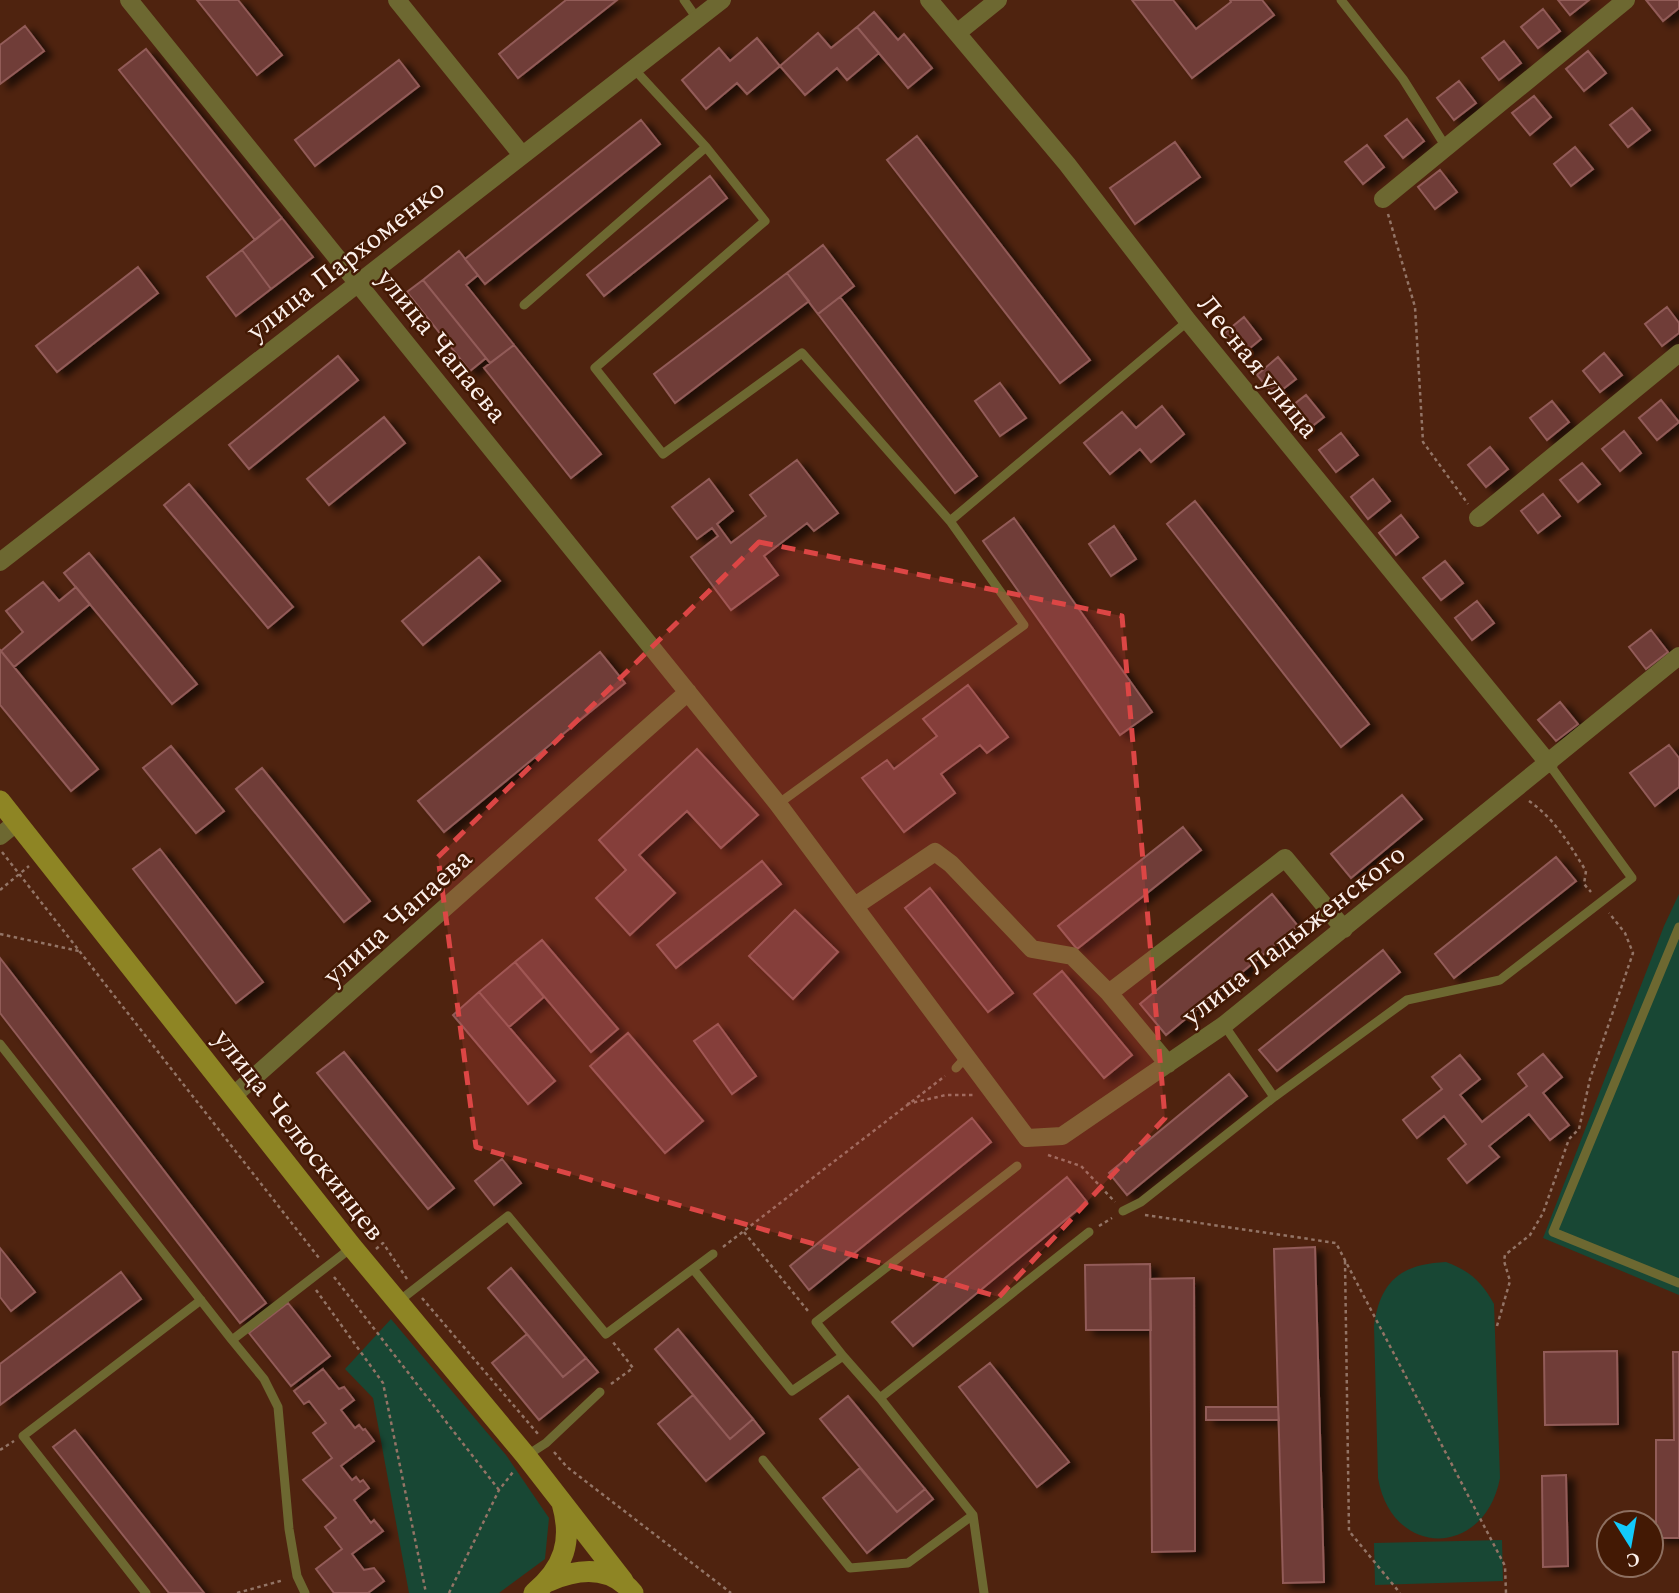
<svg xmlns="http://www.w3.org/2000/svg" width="1679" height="1593" viewBox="0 0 1679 1593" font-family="Spectral,serif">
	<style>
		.green { fill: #184734 }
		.building { fill: #6f3c39; stroke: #925b58; stroke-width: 2; filter: url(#shadow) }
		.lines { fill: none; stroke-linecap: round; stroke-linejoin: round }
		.path { stroke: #937466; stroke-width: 2.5; stroke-dasharray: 3.5 3.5; stroke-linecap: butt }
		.lane { stroke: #6d6831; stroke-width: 9 }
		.street { stroke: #6d6831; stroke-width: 18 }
		.secondary { stroke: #8e8524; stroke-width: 21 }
		.marked { fill: #dc4645; fill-opacity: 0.2; stroke: #dc4645; stroke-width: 5; stroke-dasharray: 14 9; stroke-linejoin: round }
		.labels { text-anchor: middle; stroke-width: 5; stroke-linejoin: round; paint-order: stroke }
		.street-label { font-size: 28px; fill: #fcf0eb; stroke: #431904 }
	</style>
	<defs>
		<filter id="shadow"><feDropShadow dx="8" dy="4.5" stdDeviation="3.5" flood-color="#0009"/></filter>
	</defs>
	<rect width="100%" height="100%" fill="#4f230f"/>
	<path class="green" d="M 1679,894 L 1679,1295 L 1543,1238 L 1664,926 Z
		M 1446,1262 C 1470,1271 1482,1282 1494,1304 L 1500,1478 C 1485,1558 1392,1559 1378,1478 L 1374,1326 C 1380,1281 1401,1264 1446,1262 Z
		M 391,1319 L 506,1455 L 549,1518 L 545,1559 L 499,1593 L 409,1593 L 373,1398 L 345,1369 Z
		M 1502,1540 L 1503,1581 L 1375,1585 L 1374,1543 Z"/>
	<path class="building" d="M 197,0 L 238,0 L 282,55 L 257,75 Z
		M 566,0 L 617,0 L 518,78 L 499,54 Z
		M 1132,0 L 1173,0 L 1196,29 L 1231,2 L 1230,0 L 1262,0 L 1274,15 L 1192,78 Z
		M 1558,0 L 1589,0 L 1570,15 Z
		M 1646,0 L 1679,0 L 1679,8 L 1663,21 Z
		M 1543,9 L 1560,31 L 1538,48 L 1521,27 Z
		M 874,12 L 898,40 L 904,34 L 932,68 L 908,88 L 857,27 Z
		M 25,26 L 44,51 L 0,84 L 0,45 Z
		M 857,27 L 879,53 L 847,80 L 837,68 L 805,95 L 780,66 L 818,33 L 831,48 Z
		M 757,38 L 780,66 L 747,94 L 737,83 L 706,109 L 682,80 L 719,48 L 730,61 Z
		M 1504,41 L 1521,63 L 1499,80 L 1482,58 Z
		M 146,49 L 282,218 L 255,240 L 119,70 Z
		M 1588,51 L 1606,73 L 1584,91 L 1566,69 Z
		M 399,60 L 419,86 L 315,166 L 295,140 Z
		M 1459,81 L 1476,103 L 1454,120 L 1437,98 Z
		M 1534,96 L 1551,117 L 1530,135 L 1512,113 Z
		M 1632,108 L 1650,130 L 1628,147 L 1610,125 Z
		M 1407,119 L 1424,141 L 1403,158 L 1385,136 Z
		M 641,120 L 660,144 L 485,284 L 465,259 Z
		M 917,136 L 1090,360 L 1060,383 L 887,160 Z
		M 1175,142 L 1200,177 L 1135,224 L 1110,188 Z
		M 1367,145 L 1384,167 L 1363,184 L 1345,162 Z
		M 1575,147 L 1593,169 L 1571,186 L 1554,164 Z
		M 1440,170 L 1457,192 L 1435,209 L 1418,187 Z
		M 710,176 L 727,198 L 604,296 L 587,275 Z
		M 282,218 L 313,257 L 271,289 L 242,250 Z
		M 823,245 L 854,286 L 818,314 L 787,273 Z
		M 242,250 L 271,289 L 236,316 L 207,277 Z
		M 459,251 L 478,275 L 466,285 L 514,345 L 490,363 L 423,280 Z
		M 138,267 L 158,293 L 57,372 L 36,346 Z
		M 787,273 L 809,301 L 675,403 L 654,374 Z
		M 423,280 L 486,358 L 470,371 L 407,292 Z
		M 840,297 L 977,476 L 955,493 L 818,314 Z
		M 1667,307 L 1679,323 L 1679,333 L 1662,346 L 1645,324 Z
		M 1244,317 L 1261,339 L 1239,357 L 1222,335 Z
		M 514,345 L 601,454 L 571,478 L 484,368 Z
		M 1604,353 L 1622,375 L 1600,392 L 1583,371 Z
		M 338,356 L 358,380 L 249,469 L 229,445 Z
		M 1278,357 L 1296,379 L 1274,396 L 1257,375 Z
		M 1000,383 L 1026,418 L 1000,436 L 975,401 Z
		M 1306,395 L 1324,417 L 1302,434 L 1284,412 Z
		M 1661,400 L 1679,422 L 1657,440 L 1639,418 Z
		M 1552,401 L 1569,422 L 1547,440 L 1530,418 Z
		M 1162,406 L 1184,434 L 1151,462 L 1140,449 L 1110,474 L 1084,443 L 1122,412 L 1136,428 Z
		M 384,417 L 405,443 L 329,505 L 307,479 Z
		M 1624,431 L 1641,453 L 1620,471 L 1602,449 Z
		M 1341,433 L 1358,455 L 1336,472 L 1319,450 Z
		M 1490,447 L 1508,469 L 1486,487 L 1468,465 Z
		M 797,460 L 838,513 L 814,531 L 807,523 L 764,556 L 778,575 L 731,610 L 691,557 L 718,536 L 712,528 L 697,539 L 672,507 L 709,479 L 733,511 L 717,524 L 731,543 L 766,516 L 750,495 Z
		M 1582,463 L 1600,484 L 1578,502 L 1560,480 Z
		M 1373,479 L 1390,501 L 1368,519 L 1351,497 Z
		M 189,484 L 293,607 L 268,628 L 164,505 Z
		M 1543,494 L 1560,516 L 1538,533 L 1521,511 Z
		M 1195,501 L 1369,724 L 1341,747 L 1167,524 Z
		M 1401,515 L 1418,537 L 1396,555 L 1379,533 Z
		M 1014,518 L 1152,712 L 1120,735 L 983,541 Z
		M 1114,526 L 1136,559 L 1111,576 L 1089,544 Z
		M 89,553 L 197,684 L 172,704 L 64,573 Z
		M 479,557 L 500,581 L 423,645 L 402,621 Z
		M 1445,561 L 1463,583 L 1441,600 L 1423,578 Z
		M 43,582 L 59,601 L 76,587 L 90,604 L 14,667 L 1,651 L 23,632 L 6,611 Z
		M 1477,601 L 1494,623 L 1472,640 L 1455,618 Z
		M 1651,630 L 1668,652 L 1646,669 L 1629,647 Z
		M 0,650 L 98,769 L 71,791 L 0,705 Z
		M 600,652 L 625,683 L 444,832 L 418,801 Z
		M 968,685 L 1008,737 L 987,753 L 980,745 L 941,774 L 955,793 L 904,832 L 862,778 L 887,760 L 894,769 L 937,736 L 923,719 Z
		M 1560,702 L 1578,724 L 1556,741 L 1538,720 Z
		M 1669,745 L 1679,758 L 1679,787 L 1655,806 L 1630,773 Z
		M 171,746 L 224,811 L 196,833 L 143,768 Z
		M 697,749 L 758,815 L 721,848 L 687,811 L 639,855 L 675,893 L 630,935 L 596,898 L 626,870 L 599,840 Z
		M 262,768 L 370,901 L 344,922 L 236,789 Z
		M 1402,795 L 1422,819 L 1351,878 L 1331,854 Z
		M 1183,827 L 1201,850 L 1077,949 L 1058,926 Z
		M 160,849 L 263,982 L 236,1003 L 133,869 Z
		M 1556,857 L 1576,881 L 1454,978 L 1435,954 Z
		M 762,861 L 781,884 L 676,968 L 657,945 Z
		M 930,888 L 1013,993 L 988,1012 L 905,908 Z
		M 1272,894 L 1298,926 L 1166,1035 L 1140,1004 Z
		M 795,910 L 838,952 L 793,999 L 749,956 Z
		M 542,940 L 618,1029 L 591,1052 L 515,962 Z
		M 1383,950 L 1400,972 L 1277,1071 L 1259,1050 Z
		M 0,958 L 266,1303 L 240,1323 L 0,1013 Z
		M 515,962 L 544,997 L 509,1027 L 479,992 Z
		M 1062,971 L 1132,1055 L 1104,1078 L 1034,994 Z
		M 479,992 L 555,1081 L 528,1104 L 453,1015 Z
		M 718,1024 L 756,1076 L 732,1094 L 694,1041 Z
		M 628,1033 L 703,1121 L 665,1153 L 590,1066 Z
		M 344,1052 L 454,1188 L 428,1209 L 317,1073 Z
		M 1543,1054 L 1562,1077 L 1543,1093 L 1569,1125 L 1550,1140 L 1529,1114 L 1489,1146 L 1499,1157 L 1467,1183 L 1448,1159 L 1466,1144 L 1444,1116 L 1417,1138 L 1403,1120 L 1442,1089 L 1432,1077 L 1460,1055 L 1480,1079 L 1460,1095 L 1482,1122 L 1527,1086 L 1518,1074 Z
		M 1229,1074 L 1247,1096 L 1127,1195 L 1109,1173 Z
		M 972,1118 L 991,1142 L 809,1290 L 790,1266 Z
		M 502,1159 L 521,1183 L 494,1205 L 475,1181 Z
		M 1067,1177 L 1087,1202 L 913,1346 L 892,1322 Z
		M 1315,1247 L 1324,1582 L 1283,1583 L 1274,1249 Z
		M 0,1248 L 35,1292 L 11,1311 L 0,1297 Z
		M 1150,1264 L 1151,1330 L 1086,1330 L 1085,1265 Z
		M 511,1268 L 586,1358 L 563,1377 L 488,1288 Z
		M 121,1272 L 141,1299 L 0,1405 L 0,1364 Z
		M 1194,1278 L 1195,1551 L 1152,1552 L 1150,1279 Z
		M 288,1303 L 330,1356 L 291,1386 L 249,1333 Z
		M 678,1329 L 753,1419 L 730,1439 L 655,1349 Z
		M 527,1334 L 563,1377 L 586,1358 L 598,1372 L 539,1420 L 492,1363 Z
		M 1617,1351 L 1618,1424 L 1545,1425 L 1544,1352 Z
		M 1673,1352 L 1679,1352 L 1679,1538 L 1656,1538 L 1656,1440 L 1674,1440 Z
		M 990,1363 L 1069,1462 L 1037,1487 L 959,1387 Z
		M 323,1369 L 339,1389 L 344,1387 L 354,1400 L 341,1410 L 355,1428 L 359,1425 L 363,1430 L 365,1429 L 374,1441 L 341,1466 L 352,1480 L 356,1477 L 360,1482 L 363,1480 L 369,1488 L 354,1500 L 371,1523 L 374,1520 L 383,1531 L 352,1554 L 364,1570 L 374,1568 L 384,1581 L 368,1593 L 334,1593 L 316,1569 L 342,1549 L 325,1527 L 336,1518 L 303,1480 L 332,1458 L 313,1433 L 326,1423 L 309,1401 L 304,1404 L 294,1391 Z
		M 693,1395 L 730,1439 L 753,1419 L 764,1433 L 706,1481 L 658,1424 Z
		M 848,1396 L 925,1489 L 897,1512 L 820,1419 Z
		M 1206,1407 L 1278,1407 L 1279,1420 L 1206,1420 Z
		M 75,1430 L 204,1593 L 169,1593 L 53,1447 Z
		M 860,1468 L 897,1512 L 925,1489 L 933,1499 L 867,1553 L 823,1498 Z
		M 1566,1475 L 1568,1566 L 1543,1567 L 1542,1476 Z"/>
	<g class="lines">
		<path class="path" d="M 1388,214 L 1415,307 L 1423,442 L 1468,504
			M 1529,801 C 1555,819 1569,844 1586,871 L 1584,884 L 1591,892
			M 2,852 L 319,1258
			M 0,890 L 29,866
			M 0,934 L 79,951
			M 907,1104 L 946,1095 L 973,1095
			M 1048,1155 L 1081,1166 L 1115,1202
			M 1145,1215 L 1336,1243 L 1505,1566 L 1506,1593
			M 1099,1226 L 1112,1218
			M 744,1232 L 808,1311
			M 723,1247 L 945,1076
			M 376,1249 L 383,1243 L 407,1279
			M 1345,1261 L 1349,1531 L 1400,1593
			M 334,1277 L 499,1490
			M 316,1290 L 383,1383 L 426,1593
			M 422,1298 L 538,1434
			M 1497,1326 L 1510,1281 L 1504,1261 L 1505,1255 L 1530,1235 L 1543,1213 L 1569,1139 L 1579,1129 L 1590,1079 L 1633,953 L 1625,933 L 1609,913
			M 611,1384 L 633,1368 L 613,1342
			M 0,1450 L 14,1441
			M 554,1452 L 567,1467 L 731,1593
			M 237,1593 L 284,1580
			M 449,1593 L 499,1490 L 513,1472"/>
		<path class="lane" d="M 684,0 L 698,20
			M 1341,0 L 1403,79 L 1446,147
			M 635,70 L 706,147 L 765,221 L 595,368 L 663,454 L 802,353 L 950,521 L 1024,625 L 778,804
			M 524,305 L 706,147
			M 950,521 L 1188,321
			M 1679,927 L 1553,1232 L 1679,1283
			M 1224,1025 L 1274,1097 L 1407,1000 L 1500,980 L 1632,878 L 1549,764
			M 0,1044 L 232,1340
			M 956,1068 L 967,1056
			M 1123,1211 L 1141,1202 L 1274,1097
			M 693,1269 L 792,1391 L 843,1356 L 880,1398 L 973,1515 L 984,1593
			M 399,1301 L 508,1216 L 606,1334 L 713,1254
			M 843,1356 L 816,1322 L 1017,1166
			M 880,1398 L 1089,1232
			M 526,1456 L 546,1443 L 600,1392
			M 763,1460 L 850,1568 L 908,1563 L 973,1515
			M 146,1593 L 23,1436 L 201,1300
			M 305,1593 L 297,1576 L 289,1529 L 278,1407 L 264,1379 L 232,1340 L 351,1248"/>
		<path class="street" d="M 129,0 L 778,804 L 1027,1138 L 1062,1136 L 1224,1025 L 1679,656
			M 397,0 L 522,155
			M 929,0 L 1067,164 L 1188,321 L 1549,764
			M 957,33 L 998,0
			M 1383,199 L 1626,0
			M 1478,518 L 1679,353
			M 0,562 L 722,0
			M 0,836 L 17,822
			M 855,906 L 935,852 L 951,864 L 1032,949 L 1072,956 L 1109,993
			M 1168,1064 L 1109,993 L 1285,858 L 1344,929
			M 234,1095 L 688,692"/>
		<path class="secondary" d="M 0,801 L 352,1247 L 526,1456 L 623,1581
			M 549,1581 C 579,1568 611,1565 633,1593
			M 534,1593 C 564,1568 573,1541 562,1503"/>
	</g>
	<path class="marked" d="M 759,542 L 1122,616 L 1165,1118 L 999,1297 L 476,1147 L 438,857 Z"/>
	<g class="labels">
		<g class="street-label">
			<text transform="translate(345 259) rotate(-38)" y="10">улица Пархоменко</text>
			<text transform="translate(443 345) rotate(51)" y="10">улица Чапаева</text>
			<text transform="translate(1259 366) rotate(51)" y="10">Лесная улица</text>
			<text transform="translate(397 916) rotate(-42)" y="10">улица Чапаева</text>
			<text transform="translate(1293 934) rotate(-38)" y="10">улица Ладыженского</text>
			<text transform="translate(300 1134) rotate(52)" y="10">улица Челюскинцев</text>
		</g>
	</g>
	<g transform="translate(1630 1544) rotate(169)"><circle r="33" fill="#431904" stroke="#8d6f60" stroke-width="2"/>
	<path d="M0-5L12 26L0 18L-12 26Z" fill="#12cafb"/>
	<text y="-10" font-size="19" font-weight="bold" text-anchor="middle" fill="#fcf0eb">С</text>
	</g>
</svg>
